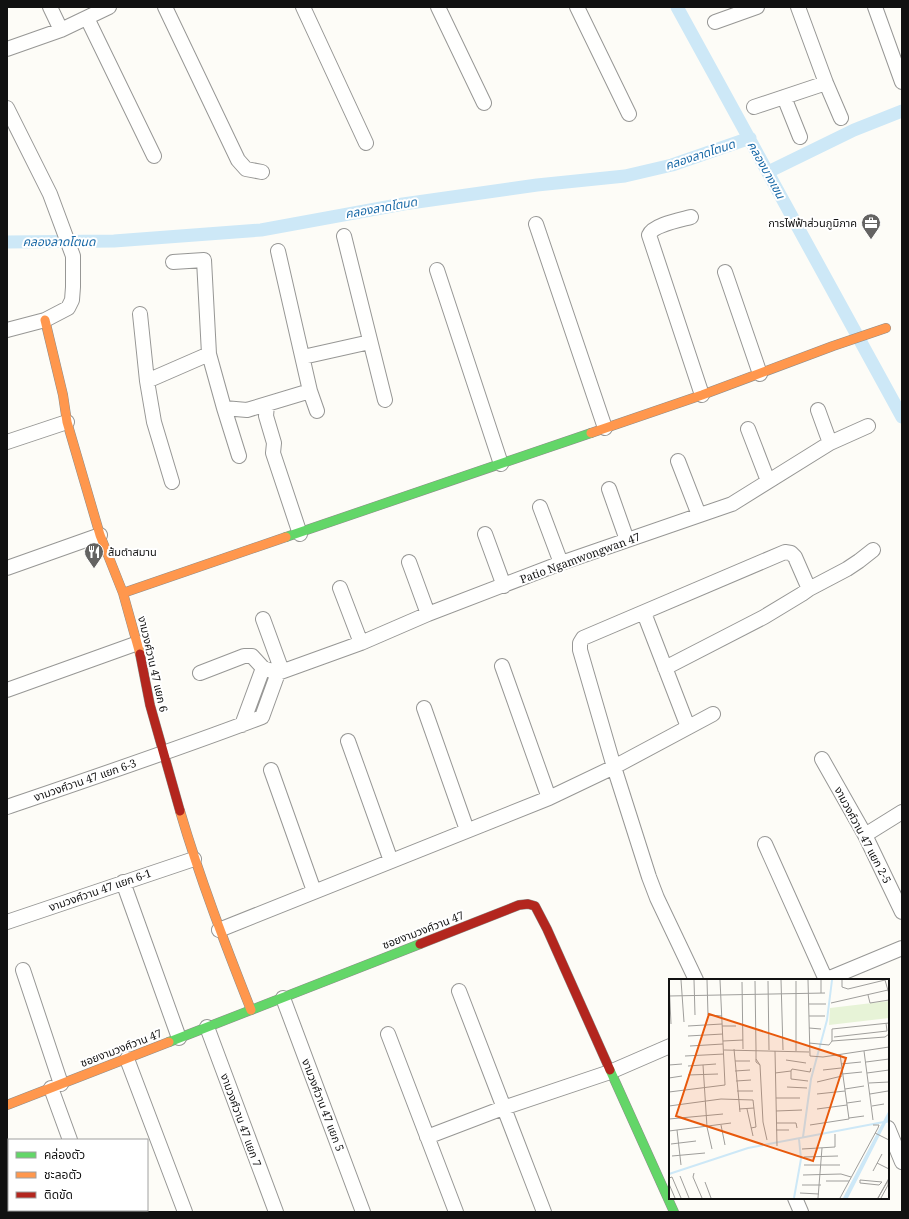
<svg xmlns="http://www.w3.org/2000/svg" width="909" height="1219" viewBox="0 0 909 1219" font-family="'Noto Serif','Noto Sans Thai',serif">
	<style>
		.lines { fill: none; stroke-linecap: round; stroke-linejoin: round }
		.canal { stroke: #cde8f7; stroke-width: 13 }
		.street-casing { stroke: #979795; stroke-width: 16 }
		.fast-casing { stroke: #8e8d8b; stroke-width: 10 }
		.slow-casing { stroke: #8e8d8b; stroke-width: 10 }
		.jam-casing { stroke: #8e8d8b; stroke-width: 10 }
		.street { stroke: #fffffe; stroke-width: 14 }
		.fast { stroke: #63d668; stroke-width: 9 }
		.slow { stroke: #ff974d; stroke-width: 9 }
		.jam { stroke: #b3261e; stroke-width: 9 }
		.labels { text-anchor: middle; stroke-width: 4; stroke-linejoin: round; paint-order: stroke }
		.poi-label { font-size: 11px; fill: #111; stroke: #fff; text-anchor: end }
		.street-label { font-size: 11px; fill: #111; stroke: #fff }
		.water-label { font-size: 12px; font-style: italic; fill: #1768a6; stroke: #fff }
		.inset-river { fill: none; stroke: #cde8f7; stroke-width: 2 }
		.inset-road { fill: none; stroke: #9f9e9b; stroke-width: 1 }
		.view { fill: #e8590c; fill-opacity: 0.15; stroke: #e8590c; stroke-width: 2 }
		.inset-edge { fill: none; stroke: #111; stroke-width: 2 }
	</style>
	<rect width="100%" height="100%" fill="#fdfcf7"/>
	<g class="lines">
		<path class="canal" d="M 677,7 L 902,417
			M 768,172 L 854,130 L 902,111
			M 7,242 L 114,241 L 261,230 L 403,204 L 537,185 L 625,176 L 672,165 L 750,138"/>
		<g class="street-casing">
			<path id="street" d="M 50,7 L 61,30
				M 165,7 L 238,160 L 246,169 L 262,172
				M 303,7 L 366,143
				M 438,7 L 484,103
				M 577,7 L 629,114
				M 798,7 L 826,83 L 841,118
				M 875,7 L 902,82
				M 87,18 L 154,156
				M 715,22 L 757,7
				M 7,49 L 61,30 L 109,7
				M 784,97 L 800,137
				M 754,107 L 826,83
				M 7,108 L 50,194 L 73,256 L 73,287 L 72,300 L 68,308 L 45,320 L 7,330
				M 691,217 C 680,220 653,225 649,235 L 702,395
				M 536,224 L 605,428
				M 344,236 L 385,400
				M 173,262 L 204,260 L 209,354 L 224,408 L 247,410 L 310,391 L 278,251
				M 437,270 L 501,464
				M 725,272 L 760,374
				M 140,314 L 147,381 L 154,422 L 172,482
				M 303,357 L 370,342
				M 147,381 L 209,354
				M 310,391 L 317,411
				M 267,405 L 266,416 L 274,443 L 273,453 L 300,534
				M 224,408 L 239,456
				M 818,410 L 830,443
				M 748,429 L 768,481
				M 7,442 L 67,422
				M 678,461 L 699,515
				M 609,489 L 627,540
				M 540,507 L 561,563
				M 485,534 L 504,586
				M 409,562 L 428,614
				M 7,568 L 100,535
				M 340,588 L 361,643
				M 644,613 L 688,727
				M 263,619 L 282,671
				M 502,666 L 549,798
				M 665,668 L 764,617 L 802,594 L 809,589 L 847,569 L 859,561 L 873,550
				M 200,673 L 244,656 L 252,656 L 263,668
				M 278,673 L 361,643 L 428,614 L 561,563 L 732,504 L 830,443 L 868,426
				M 7,690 L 138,643
				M 424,708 L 467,830
				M 348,741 L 391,861
				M 822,759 L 865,835 L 902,912
				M 271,770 L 314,891
				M 7,807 C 92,778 178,749 262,717 L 278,673 L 263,668 L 242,725
				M 865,835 L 902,812
				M 765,844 L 826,980
				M 123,882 L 179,1038
				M 7,922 L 194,859
				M 219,930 L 549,798 L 614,767 L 713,714
				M 23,970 L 61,1084
				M 696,980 L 657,898 L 649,877 L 614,767 L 580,650 L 580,643 L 583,638 L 785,552 L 791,553 L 795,557 L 809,589
				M 825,980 L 902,948
				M 459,991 L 544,1212
				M 283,998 L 363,1212
				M 207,1027 L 276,1212
				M 388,1034 L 456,1212
				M 127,1059 L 185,1212
				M 51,1088 L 70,1140
				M 888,1128 L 902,1162
				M 427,1137 L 503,1108 L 610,1072 L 670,1046
				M 7,1184 L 9,1190
				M 795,1198 L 801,1212
				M 16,1210 L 17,1212
				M 97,1210 L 97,1212"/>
		</g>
		<g class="fast-casing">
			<path id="fast" d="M 286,537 L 591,433
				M 169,1042 L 420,944
				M 610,1070 L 674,1212"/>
		</g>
		<g class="slow-casing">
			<path id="slow" d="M 45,320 L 63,395 L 67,422 L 100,535 L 123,593 L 140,654
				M 591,433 L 702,395 L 833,346 L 886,328
				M 123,593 L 286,537
				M 180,811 C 200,879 225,944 251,1010
				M 7,1105 L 169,1042"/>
		</g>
		<g class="jam-casing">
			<path id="jam" d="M 140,654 L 150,705 L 180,811
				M 420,944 L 519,905 L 528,904 L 535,906 L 547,929 L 610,1070"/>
		</g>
		<use href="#street" class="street"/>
		<use href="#fast" class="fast"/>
		<use href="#slow" class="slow"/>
		<use href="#jam" class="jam"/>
	</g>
	<defs>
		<g id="office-pin" transform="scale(1)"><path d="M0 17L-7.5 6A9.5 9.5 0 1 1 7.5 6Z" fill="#646362" stroke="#fff"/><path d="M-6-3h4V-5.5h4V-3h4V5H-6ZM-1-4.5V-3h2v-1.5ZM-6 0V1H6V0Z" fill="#fff"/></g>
		<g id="restaurant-pin" transform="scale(1)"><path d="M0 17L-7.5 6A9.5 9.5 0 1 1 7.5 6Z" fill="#646362" stroke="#fff"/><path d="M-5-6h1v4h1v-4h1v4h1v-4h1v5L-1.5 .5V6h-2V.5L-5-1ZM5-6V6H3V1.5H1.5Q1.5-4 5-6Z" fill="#fff"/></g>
	</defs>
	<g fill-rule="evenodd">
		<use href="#office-pin" x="871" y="223"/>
		<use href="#restaurant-pin" x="94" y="552"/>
	</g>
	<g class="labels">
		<g class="poi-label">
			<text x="857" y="227">การไฟฟ้าส่วนภูมิภาค</text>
			<text x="108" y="556" text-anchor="start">ส้มตำสมาน</text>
		</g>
		<g class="street-label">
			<text transform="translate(580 558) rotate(-20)" y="4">Patio Ngamwongwan 47</text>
			<text transform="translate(153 664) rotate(77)" y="4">งามวงศ์วาน 47 แยก 6</text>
			<text transform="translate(85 780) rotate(-19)" y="4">งามวงศ์วาน 47 แยก 6-3</text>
			<text transform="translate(863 835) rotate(62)" y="4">งามวงศ์วาน 47 แยก 2-5</text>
			<text transform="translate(100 890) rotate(-19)" y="4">งามวงศ์วาน 47 แยก 6-1</text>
			<text transform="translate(423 930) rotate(-21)" y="4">ซอยงามวงศ์วาน 47</text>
			<text transform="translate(121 1048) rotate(-21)" y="4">ซอยงามวงศ์วาน 47</text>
			<text transform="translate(323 1105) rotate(69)" y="4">งามวงศ์วาน 47 แยก 5</text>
			<text transform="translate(241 1120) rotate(70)" y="4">งามวงศ์วาน 47 แยก 7</text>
		</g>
		<g class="water-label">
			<text transform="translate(700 155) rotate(-18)" y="4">คลองลาดโตนด</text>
			<text transform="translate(766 170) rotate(61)" y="4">คลองบางเขน</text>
			<text transform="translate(381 208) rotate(-10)" y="4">คลองลาดโตนด</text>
			<text x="59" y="246">คลองลาดโตนด</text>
		</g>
	</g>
	<g transform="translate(669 979)">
		<rect width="220" height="220" fill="#fdfcf7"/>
		<path d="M 220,22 L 220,39 L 160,46 L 161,29 Z" fill="#e7f3d7"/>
		<path d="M 220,131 L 220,143 L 217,144 L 179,219 L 174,219 Z" fill="#cde8f7"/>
		<path class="inset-river" d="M 134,158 L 142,100 L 158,41 L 163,1M 0,195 L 79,169 L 220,142M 125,219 L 132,180 L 130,160"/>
		<path class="inset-road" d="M 12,1 L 15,43M 25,1 L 26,36M 38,1 L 39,36 L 53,37M 112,1 L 114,71M 139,1 L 141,77 L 154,78 L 220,68M 152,1 L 152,14M 173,1 L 173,8 L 179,10 L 216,1M 216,1 L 220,15M 0,2 L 2,45M 86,2 L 87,70 L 87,83 L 91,86 L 87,80M 99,2 L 100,71M 127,2 L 127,72M 73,3 L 74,70M 199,16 L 201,24 L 220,21M 0,17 L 156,14M 162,24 L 219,11M 140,25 L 157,25M 140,37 L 156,37M 19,47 L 53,45M 53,47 L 67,47M 140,49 L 152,50M 19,57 L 54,55M 165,58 L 218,52 L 217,44M 54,62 L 74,61M 163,62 L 163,50 L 220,44M 140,64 L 160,66 L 163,62 L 216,58 L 220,55M 21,67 L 54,65M 65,70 L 71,133M 55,71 L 140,73M 106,72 L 108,167M 195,72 L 204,141M 16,77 L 55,75M 117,81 L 137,84M 66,82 L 81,82M 197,83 L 220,80M 172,85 L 192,83M 0,86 L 13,85M 34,86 L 38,148 L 43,170M 91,86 L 94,143 L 98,161M 19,87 L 47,85M 154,91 L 172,89M 66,92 L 81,91M 106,94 L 122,92M 198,94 L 220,91M 173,95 L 193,93M 19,96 L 49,95M 0,99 L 13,97M 67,102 L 82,101M 139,102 L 122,100 L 122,92 L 123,90 L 141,93 L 142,89M 148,103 L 173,97M 200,104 L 220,103M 118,108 L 138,109M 176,110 L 195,107M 68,112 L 84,112M 0,113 L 56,106 L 51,1M 148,115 L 176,112M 201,115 L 219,112M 107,119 L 131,119M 178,124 L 192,122M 0,127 L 52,120 L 84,121 L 87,148 L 82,149M 203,127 L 215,125M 70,130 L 85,129M 78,130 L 84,157M 148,130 L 178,126M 107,132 L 133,131M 180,139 L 195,137M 0,140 L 54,135M 107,144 L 127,144 L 128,149M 52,146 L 56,166M 141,146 L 180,140 L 171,75M 8,151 L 12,186M 107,151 L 120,151M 0,152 L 62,144M 206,154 L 220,161M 2,165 L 27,162M 133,170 L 166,168 L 166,155M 3,177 L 36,174M 135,178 L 169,177M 208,184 L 220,190M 135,186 L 171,186M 204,192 L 213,175M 25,194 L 24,198 L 33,219M 134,196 L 172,195 L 182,198M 11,197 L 20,219M 0,199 L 3,198 L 12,219M 191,201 L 213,203 L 210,206 L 191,204 ZM 157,202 L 180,202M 36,203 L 42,219M 0,205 L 6,219M 133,206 L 152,206M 131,214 L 150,215M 149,219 L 153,169M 171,219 L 209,149 L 210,146 L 204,146M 209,219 L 220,199M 209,219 L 220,200M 212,219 L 219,206 L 219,202"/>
		<path class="view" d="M 40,35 L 177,79 L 144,182 L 7,137 Z"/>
		<rect width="220" height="220" class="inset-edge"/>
	</g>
	<rect width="909" height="1219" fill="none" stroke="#111111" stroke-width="16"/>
	<rect x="8" y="1139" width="140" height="72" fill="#ffffff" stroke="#a0a0a0"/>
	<rect x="16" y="1152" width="20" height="6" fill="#63d668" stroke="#a0a0a0"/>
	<text x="44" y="1159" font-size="12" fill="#111111">คล่องตัว</text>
	<rect x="16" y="1172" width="20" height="6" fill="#ff974d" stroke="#a0a0a0"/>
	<text x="44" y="1179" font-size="12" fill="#111111">ชะลอตัว</text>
	<rect x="16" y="1192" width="20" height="6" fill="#b3261e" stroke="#a0a0a0"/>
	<text x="44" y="1199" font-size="12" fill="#111111">ติดขัด</text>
</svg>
